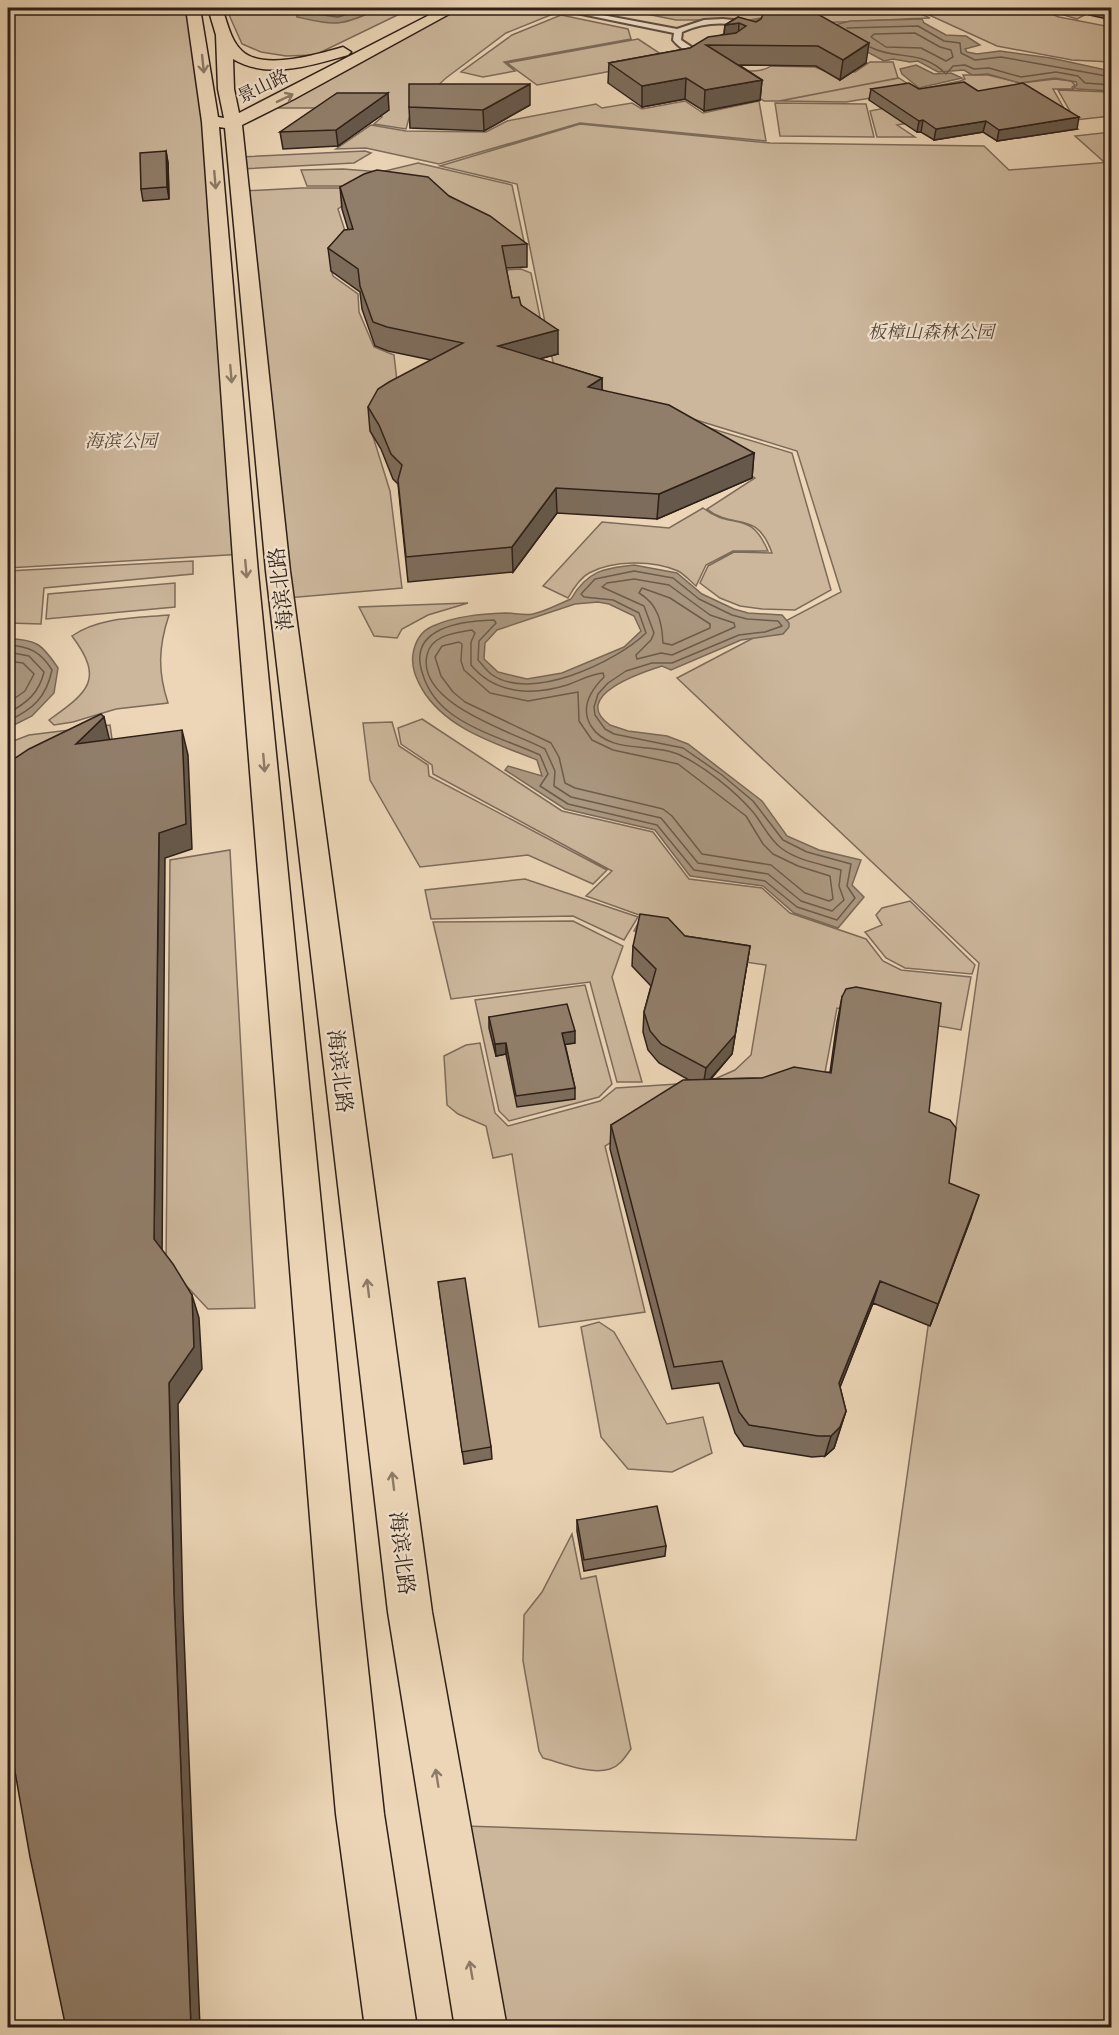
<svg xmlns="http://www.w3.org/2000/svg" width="1119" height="2035" viewBox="0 0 1119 2035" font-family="Cardo,'Noto Serif SC',serif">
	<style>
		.green { fill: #ccb79c; stroke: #7d6b5a; stroke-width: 1.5 }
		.water { fill: #ab9881; stroke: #796857; stroke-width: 1.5; fill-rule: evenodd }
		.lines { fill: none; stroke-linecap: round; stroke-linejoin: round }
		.shore { stroke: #6c5c4c; stroke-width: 1.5 }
		.service-casing { stroke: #5e4d3f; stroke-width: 4 }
		.primary-casing { stroke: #2e1f17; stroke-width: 3 }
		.service { fill: #f3e4d0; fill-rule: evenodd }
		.primary { fill: #ecd6b7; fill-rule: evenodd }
		.wall { fill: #7d6c5b; stroke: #2e1f17; stroke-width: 1.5 }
		.shaded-wall { fill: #66584a; stroke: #2e1f17; stroke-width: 1.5 }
		.building { fill: #917e6a; stroke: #2e1f17; stroke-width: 1.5 }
		.oneway { stroke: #8d7a67 }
		.labels { text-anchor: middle; stroke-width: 4.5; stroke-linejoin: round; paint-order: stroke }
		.far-street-label { font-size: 18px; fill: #2e1f17; stroke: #f3e4d0 }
		.far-park-label { font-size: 18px; font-style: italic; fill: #564538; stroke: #f3e4d0 }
		.street-label { font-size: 21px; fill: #2e1f17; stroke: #f3e4d0 }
	</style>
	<rect width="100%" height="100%" fill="#ecd6b7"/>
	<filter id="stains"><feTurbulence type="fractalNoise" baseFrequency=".00333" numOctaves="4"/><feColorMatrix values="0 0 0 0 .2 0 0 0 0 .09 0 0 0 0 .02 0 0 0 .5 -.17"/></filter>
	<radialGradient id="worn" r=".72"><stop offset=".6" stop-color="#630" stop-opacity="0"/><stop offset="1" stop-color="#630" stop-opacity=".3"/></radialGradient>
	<path class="green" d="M 8,8 L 193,8 L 195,11 L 244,554 L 8,568 Z
		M 226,8 L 412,8 L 315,55 L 286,56 L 261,52 L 242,44 Z
		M 458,8 L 534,8 L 558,12 L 506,33 L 446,78 L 416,106 L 409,118 L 406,129 L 374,124 L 382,117 L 365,108 L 269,108 Z
		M 617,8 L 810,8 L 750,20 L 676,20 Z
		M 816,8 L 907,8 L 930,18 C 869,20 808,26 746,22 Z
		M 921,8 L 1036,8 L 1059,17 L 1111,27 L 1111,62 L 1072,60 L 997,46 L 916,9 Z
		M 1041,8 L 1098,8 L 1077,19 Z
		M 561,15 L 628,29 L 631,39 L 504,62 L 515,71 L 483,77 L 461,72 L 512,35 Z
		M 638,39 L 670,60 L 537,85 L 507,63 Z
		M 870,62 L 893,62 L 898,78 L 779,101 L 764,101 L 718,72 C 734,69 758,75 771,66 L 815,67 L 825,71 L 855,72 Z
		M 963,75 L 988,75 L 1021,83 L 1055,79 L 1071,81 L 1075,85 L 1072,87 L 1074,89 L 1053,89 L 1070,119 L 908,92 L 846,102 L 780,101 L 899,78 L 917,90 L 960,81 L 965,79 Z
		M 1058,90 L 1111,92 L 1111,116 L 1075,120 Z
		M 685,101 L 703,113 L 759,101 L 766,141 L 580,123 L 439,164 L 366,148 L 336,149 L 371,125 L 406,131 L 486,132 L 507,121 L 596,104 L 602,108 L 632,103 L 642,109 Z
		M 775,103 L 866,104 L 874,137 L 780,136 Z
		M 890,107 L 937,118 L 897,125 L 915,137 L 877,137 L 870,111 Z
		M 580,124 L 770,143 L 984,146 L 1009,170 L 1111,162 L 1111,2027 L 504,2027 L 465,1826 L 856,1840 L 979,963 L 677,678 L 841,592 L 797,451 L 556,377 L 517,184 L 440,166 Z
		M 1111,132 L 1111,160 L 1103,161 L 1075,136 Z
		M 365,151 L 371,153 L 354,163 L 240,169 L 239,157 Z
		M 418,163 L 512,185 L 526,251 L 369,186 L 307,186 L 301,170 L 343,169 L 381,172 Z
		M 301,188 L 365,188 L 338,209 L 345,231 L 331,269 L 333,276 L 358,294 L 359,312 L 374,347 L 394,355 L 398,390 L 370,427 L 390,491 L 402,588 L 287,598 L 243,191 Z
		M 459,240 L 506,270 L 521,269 L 531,273 L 545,341 Z
		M 673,417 L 792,453 L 831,590 L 795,610 L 762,609 L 740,606 L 720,598 L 700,583 L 708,566 L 734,552 L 772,553 C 756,508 734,531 707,509 L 755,478 L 668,424 Z
		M 703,508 C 732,531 750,508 768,551 L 733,551 L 706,565 L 696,586 C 690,581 684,574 678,571 C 653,560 613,560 589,573 C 580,578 573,589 568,598 L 543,586 L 602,522 L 669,528 Z
		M 193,561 L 193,574 L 44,588 L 41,624 L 8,623 L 8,571 Z
		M 175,583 L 175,607 L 46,619 L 48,594 Z
		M 468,603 L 428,615 L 402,629 L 397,638 L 374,636 L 359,607 Z
		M 169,615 C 158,648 158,672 168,703 L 116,709 L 73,722 L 54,725 L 49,720 C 88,692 105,680 72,636 C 99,617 137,618 169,615 Z
		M 422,719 L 562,811 L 653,832 L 689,879 L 762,888 L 790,913 L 866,939 L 883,961 L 901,970 L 971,977 L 961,1030 L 837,1008 L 821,1094 L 678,1101 L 605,1146 L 645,1312 L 539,1327 L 512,1154 L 493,1158 L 486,1126 L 458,1114 L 447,1105 L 444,1056 L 466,1045 L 480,1043 L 495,1113 L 508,1126 L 600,1101 L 616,1088 L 708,1082 L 735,1070 L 751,1055 L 766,965 L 677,952 L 670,936 L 634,931 L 642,916 L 586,896 L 612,871 L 433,774 L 432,765 L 401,744 L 398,728 Z
		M 392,722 L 399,746 L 428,765 L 429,776 L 607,870 L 593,884 L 528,855 L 420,867 L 370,780 L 363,723 Z
		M 110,725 L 112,739 L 68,750 L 8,780 L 8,743 L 29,735 Z
		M 230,850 L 255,1308 L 208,1309 L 166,1264 L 170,860 Z
		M 525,879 L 638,917 L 624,940 L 573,916 L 431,919 L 425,890 Z
		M 910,901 L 975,965 L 972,974 L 905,968 L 886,958 L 865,932 L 882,925 L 876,915 L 882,908 Z
		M 573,921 L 623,946 L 612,977 L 642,1082 L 617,1082 L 590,982 L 451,999 L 433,922 Z
		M 585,985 L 612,1084 L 599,1097 L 509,1121 L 499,1111 L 475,1000 Z
		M 599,1322 L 614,1332 L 667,1424 L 703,1417 L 712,1453 L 672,1472 L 628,1469 L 601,1437 L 581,1327 Z
		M 572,1534 L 581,1579 L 596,1576 L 631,1749 C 625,1757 620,1766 610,1769 C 590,1775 562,1763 543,1758 L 539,1751 L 523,1661 L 524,1615 L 542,1592 Z"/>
	<path class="water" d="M 305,8 L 373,8 L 374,11 C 339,27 334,25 297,17 L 296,12 Z
		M 922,19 L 924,23 L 946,35 L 966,36 L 980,45 L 965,49 L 967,52 L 977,54 L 1000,51 L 1051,58 L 1111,71 L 1111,91 L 1077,89 L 1074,87 L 1077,85 L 1076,82 L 1055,78 L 1020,83 L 988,74 L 972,75 L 964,70 L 938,72 L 918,61 L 910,62 L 893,59 L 884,61 L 823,28 L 850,21 Z
		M 916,65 L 934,74 L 951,73 L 962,78 L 919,88 L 902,74 L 900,69 Z
		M 634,565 L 677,573 L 702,594 L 734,609 L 748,613 L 782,615 L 789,623 L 789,627 L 783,634 L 741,640 L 671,670 L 662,666 C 643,672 569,696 610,725 L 628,731 L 667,736 L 688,744 L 762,801 L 787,836 L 819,850 L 861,860 L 852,885 L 864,897 L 838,928 L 794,913 L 763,886 L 690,876 L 655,830 L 565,809 L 505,770 L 508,766 L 542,776 L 537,760 C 495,743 446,729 422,689 C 416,678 411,667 413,654 C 415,642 421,631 433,626 C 455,616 482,614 505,613 C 514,613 524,616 533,614 C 546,611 559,604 571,599 C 587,571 604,568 634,565 ZM 598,602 L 609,604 L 634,616 L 641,631 L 624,647 L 562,673 L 527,679 L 498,672 L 484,659 L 485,643 L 497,630 L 575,604 Z
		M 8,639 C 36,639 42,644 58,668 L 54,693 L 32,716 L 8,728 Z"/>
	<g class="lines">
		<path class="shore" d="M 306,8 L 308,13 L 338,17 L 367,8
			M 847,28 L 918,26 L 944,41 L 960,43 L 961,53 L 975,60 L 1001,57 L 1112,77
			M 915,33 L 940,47 L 951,50 L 953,57 L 946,61 L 921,48 L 886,47 L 871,37 L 874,34 Z
			M 870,47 C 897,61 920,48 946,74 L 953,66 L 965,65 L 974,69 L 989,68 L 1021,77 L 1056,72 L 1078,76 L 1085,83 L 1112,85
			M 634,571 L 673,578 L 699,599 L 732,615 L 747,619 L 778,621 L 782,626 L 765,632 L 739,635 L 672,663 L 652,663 L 626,671 L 608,683 L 598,694 L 594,707 L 595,715 L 605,729 L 614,734 L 683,748 L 722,775 L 753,801 L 783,840 L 807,852 L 851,864 L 847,886 L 855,898 L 837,920 L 797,907 L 765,881 L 694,870 L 657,825 L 568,804 L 540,786 L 548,774 L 540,755 C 511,742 479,733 453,715 C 439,705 428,691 423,675 C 406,628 460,621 494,620 L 496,623 L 479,641 L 478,660 C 482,664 486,670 491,674 C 530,703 616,662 646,633 L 639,613 L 613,600 L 584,597 L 581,594 L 595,579 Z
			M 634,579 L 669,585 L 710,615 L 734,623 L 735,627 L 672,655 L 661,653 L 637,659 L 636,655 L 651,640 L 654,633 L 644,606 L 602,587 L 607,583 Z
			M 642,588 L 670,598 L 710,624 L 710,628 L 672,645 L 663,643 C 662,622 658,604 639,593 Z
			M 472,630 L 475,633 L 471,642 L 471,665 C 495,694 532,696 567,685 C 579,681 590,674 603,673 L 604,677 C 591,690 580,708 591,726 C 609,755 653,742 680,755 C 705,767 735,791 753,812 C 763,824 768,838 781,848 C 798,861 821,864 841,870 L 839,886 L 844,900 L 832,911 L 801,901 L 768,874 L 698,863 L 661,818 L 571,797 L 554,786 L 555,771 L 545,749 C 513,732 416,704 427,655 C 431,635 455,633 472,630 Z
			M 459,642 L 462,644 L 461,661 L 464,670 L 490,693 L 528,701 L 578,692 L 579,721 L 592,740 L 613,750 L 678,764 L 746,816 L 763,844 L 773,854 L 798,866 L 830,876 L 833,899 L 829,901 L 805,893 L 771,865 L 702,854 L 672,816 L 663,809 L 575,788 L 565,783 L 559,757 L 551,743 L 465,702 L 453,692 L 441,676 L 435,657 L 442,646 Z
			M 8,645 C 29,646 41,652 52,670 C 46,698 33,709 8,721
			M 8,652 L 29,656 L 44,672 C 39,693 27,703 8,713
			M 8,661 L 23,663 L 34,674 L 25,691 L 8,703"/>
		<g class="service-casing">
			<path id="service" d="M 552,8 L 565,8 L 677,29 L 704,20 L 723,19 L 742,21 L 754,26 L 750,28 C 726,21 704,22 682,32 L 681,40 L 693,48 L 711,52 C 698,59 682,51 673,40 L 674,33 Z"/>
		</g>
		<g class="primary-casing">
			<path id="primary" d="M 186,8 L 200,8 L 218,117 L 224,118 L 218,89 L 216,35 L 208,8 L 222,8 C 227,21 230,40 242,51 C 263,71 318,54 343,47 L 351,52 L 348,55 C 312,65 268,80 233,59 L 234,89 L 239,113 L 443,8 L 460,8 L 294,99 L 242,125 L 290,571 L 432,1612 L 507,2028 L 455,2028 L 388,1612 L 266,571 L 225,128 L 219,127 L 258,573 L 361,1605 L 384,1814 L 417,2028 L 365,2028 L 336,1814 L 317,1605 L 234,573 L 202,122 Z"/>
		</g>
		<use href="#service" class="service"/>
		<use href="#primary" class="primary"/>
	</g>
	<path class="wall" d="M 1091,8 L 1112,8 L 1112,20 L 1089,15 Z
		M 738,17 L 866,63 L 840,80 L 816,66 L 739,65 L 762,80 L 760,100 L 704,111 L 685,99 L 642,107 L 608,83 L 609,63 L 690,48 L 724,34 L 725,25 Z
		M 871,89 L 978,91 L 1077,129 L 997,141 L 983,132 L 934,140 L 921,132 L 917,132 L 869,100 Z
		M 530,105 L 484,131 L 410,128 L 409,107 Z
		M 389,110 L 338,146 L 283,149 L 280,132 Z
		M 166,151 L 168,163 L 169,199 L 143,201 L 141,189 Z
		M 340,187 L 449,196 L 527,244 L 527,267 L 506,268 L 512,298 L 521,305 L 558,354 L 539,359 L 602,378 L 602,390 L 754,453 L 752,478 L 657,519 L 557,513 L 513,572 L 408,582 L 398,484 L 393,479 L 381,449 L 370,431 L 368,407 L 431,360 L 388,351 L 375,346 L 362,309 L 360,292 L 331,271 L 328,248 L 348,229 L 342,209 Z
		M 685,936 L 750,946 L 732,1054 L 711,1079 L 762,1078 L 830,1072 L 837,1022 L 842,997 L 929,1112 L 949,1183 L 971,1218 L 930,1326 L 873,1303 L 840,1387 L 846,1411 L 834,1448 L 825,1456 L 812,1457 L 744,1446 L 735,1433 L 719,1383 L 672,1389 L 610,1149 L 611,1125 L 689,1080 L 659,1063 L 648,1050 L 643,1032 L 644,1012 L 651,986 L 632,966 L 633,946 Z
		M 489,1017 L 575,1043 L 565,1044 L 575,1088 L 575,1099 L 517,1107 L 506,1054 L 496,1056 L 489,1028 Z
		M 440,1295 L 491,1447 L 492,1459 L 464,1464 Z
		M 577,1520 L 666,1546 L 665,1556 L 584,1571 L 577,1531 Z"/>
	<path class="shaded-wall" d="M 739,23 L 738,43 L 723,45 L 725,25 Z
		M 869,43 L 866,63 L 840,80 L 843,60 Z
		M 686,78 L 685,99 L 642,107 L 642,86 Z
		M 762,80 L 760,100 L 704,111 L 705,90 Z
		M 530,84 L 530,105 L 484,131 L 483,110 Z
		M 388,93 L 389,110 L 338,146 L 336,130 Z
		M 1079,117 L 1077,129 L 997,141 L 999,130 Z
		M 923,120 L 921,132 L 917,132 L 919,121 Z
		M 986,121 L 983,132 L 934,140 L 936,129 Z
		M 166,151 L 168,163 L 169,199 L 167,187 Z
		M 558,330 L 558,354 L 498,370 L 498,346 Z
		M 602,378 L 602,402 L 588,387 Z
		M 754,453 L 752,478 L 657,519 L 659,494 Z
		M 556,488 L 557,513 L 513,572 L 512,547 Z
		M 104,717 L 110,742 L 76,744 Z
		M 182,730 L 188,755 L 192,849 L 165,858 L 162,1262 L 154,1239 L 159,833 Z
		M 750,946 L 732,1054 L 703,1087 L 706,1068 Z
		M 575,1031 L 575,1043 L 562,1045 L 562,1033 Z
		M 506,1043 L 506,1054 L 496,1056 L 495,1044 Z
		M 979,1195 L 971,1218 L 930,1326 L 938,1304 Z
		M 880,1281 L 873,1303 L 833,1405 L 839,1383 Z
		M 192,1295 L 199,1318 L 202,1369 L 178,1404 L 183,1612 L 200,2028 L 191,2028 L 174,1594 L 169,1383 Z
		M 846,1411 L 834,1448 L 825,1456 L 831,1436 Z"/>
	<path class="building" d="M 771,8 L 807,8 L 869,43 L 843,60 L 818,46 L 706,45 L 762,80 L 705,90 L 686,78 L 642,86 L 609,63 L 690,48 L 708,37 L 736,33 L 746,26 L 739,23 L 725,25 L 738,17 L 756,22 L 761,19 L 764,12 Z
		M 964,82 L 978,91 L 1023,83 L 1079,117 L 999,130 L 986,121 L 936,129 L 923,120 L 919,121 L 871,89 L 909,83 L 919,89 Z
		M 409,84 L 530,84 L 483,110 L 409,107 Z
		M 337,93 L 388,93 L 336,130 L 280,132 Z
		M 166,151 L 167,187 L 141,189 L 140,153 Z
		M 377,170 L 428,177 L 449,196 L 490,216 L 527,244 L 502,246 L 512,298 L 519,297 L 521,305 L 558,330 L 498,346 L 602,378 L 588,387 L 669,405 L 754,453 L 659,494 L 556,488 L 512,547 L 406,557 L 398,480 L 402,465 L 391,454 L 379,425 L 368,407 L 378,389 L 389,382 L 463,343 L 387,327 L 373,322 L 360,286 L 358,269 L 328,248 L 344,230 L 353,229 L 340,187 L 364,174 Z
		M 101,714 L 104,717 L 76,744 L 182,730 L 186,824 L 159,833 L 154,1239 L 173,1264 L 192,1295 L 194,1347 L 169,1383 L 174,1594 L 191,2028 L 66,2028 L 30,1857 L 8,1732 L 8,763 L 29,749 Z
		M 640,914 L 668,918 L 685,936 L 750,946 L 735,1035 L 706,1068 L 661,1044 L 650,1031 L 644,1012 L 656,969 L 633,946 Z
		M 856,987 L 941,1003 L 929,1112 L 950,1120 L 956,1128 L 949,1183 L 979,1195 L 938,1304 L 880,1281 L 839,1383 L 846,1411 L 840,1427 L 831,1436 L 818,1436 L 749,1425 L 739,1412 L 722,1361 L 674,1367 L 611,1125 L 683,1080 L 762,1078 L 794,1067 L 831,1073 L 842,997 L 846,989 Z
		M 567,1004 L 575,1031 L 562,1033 L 575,1088 L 516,1096 L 506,1043 L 495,1044 L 489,1017 Z
		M 465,1278 L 491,1447 L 462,1452 L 438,1282 Z
		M 657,1506 L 666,1546 L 584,1560 L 577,1520 Z"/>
	<defs><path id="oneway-shaft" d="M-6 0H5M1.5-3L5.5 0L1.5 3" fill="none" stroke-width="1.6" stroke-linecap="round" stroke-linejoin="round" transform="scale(1.5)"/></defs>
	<g class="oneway">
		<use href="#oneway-shaft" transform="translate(203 64) rotate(84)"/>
		<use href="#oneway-shaft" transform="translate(285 98) rotate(-26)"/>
		<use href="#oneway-shaft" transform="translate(215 180) rotate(85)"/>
		<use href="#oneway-shaft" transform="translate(231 374) rotate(85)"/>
		<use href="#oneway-shaft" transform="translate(246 569) rotate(85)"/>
		<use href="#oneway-shaft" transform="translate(264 763) rotate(85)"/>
		<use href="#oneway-shaft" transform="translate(368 1288) rotate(-97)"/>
		<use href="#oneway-shaft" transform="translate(393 1481) rotate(-97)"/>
		<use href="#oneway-shaft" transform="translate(437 1778) rotate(-99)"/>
		<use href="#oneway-shaft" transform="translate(471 1970) rotate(-100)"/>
	</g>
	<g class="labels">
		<g class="far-street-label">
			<text transform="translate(263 86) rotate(-26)" y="6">景山路</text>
		</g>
		<g class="far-park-label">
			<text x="931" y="338">板樟山森林公园</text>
			<text x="121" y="447">海滨公园</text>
		</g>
		<g class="street-label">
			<text transform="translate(281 589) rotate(-97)" y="7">海滨北路</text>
			<text transform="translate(340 1071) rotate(83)" y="7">海滨北路</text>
			<text transform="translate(402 1553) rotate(83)" y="7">海滨北路</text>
		</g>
	</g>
	<rect width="1119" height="2035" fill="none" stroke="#ecd6b7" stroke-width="30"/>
	<rect x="9" y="9" width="1101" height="2017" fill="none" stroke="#2e1f17" stroke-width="3"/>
	<rect x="15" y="15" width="1089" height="2005" fill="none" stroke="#2e1f17" stroke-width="1.5"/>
	<rect width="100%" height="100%" filter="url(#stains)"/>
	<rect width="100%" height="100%" fill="url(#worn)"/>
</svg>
